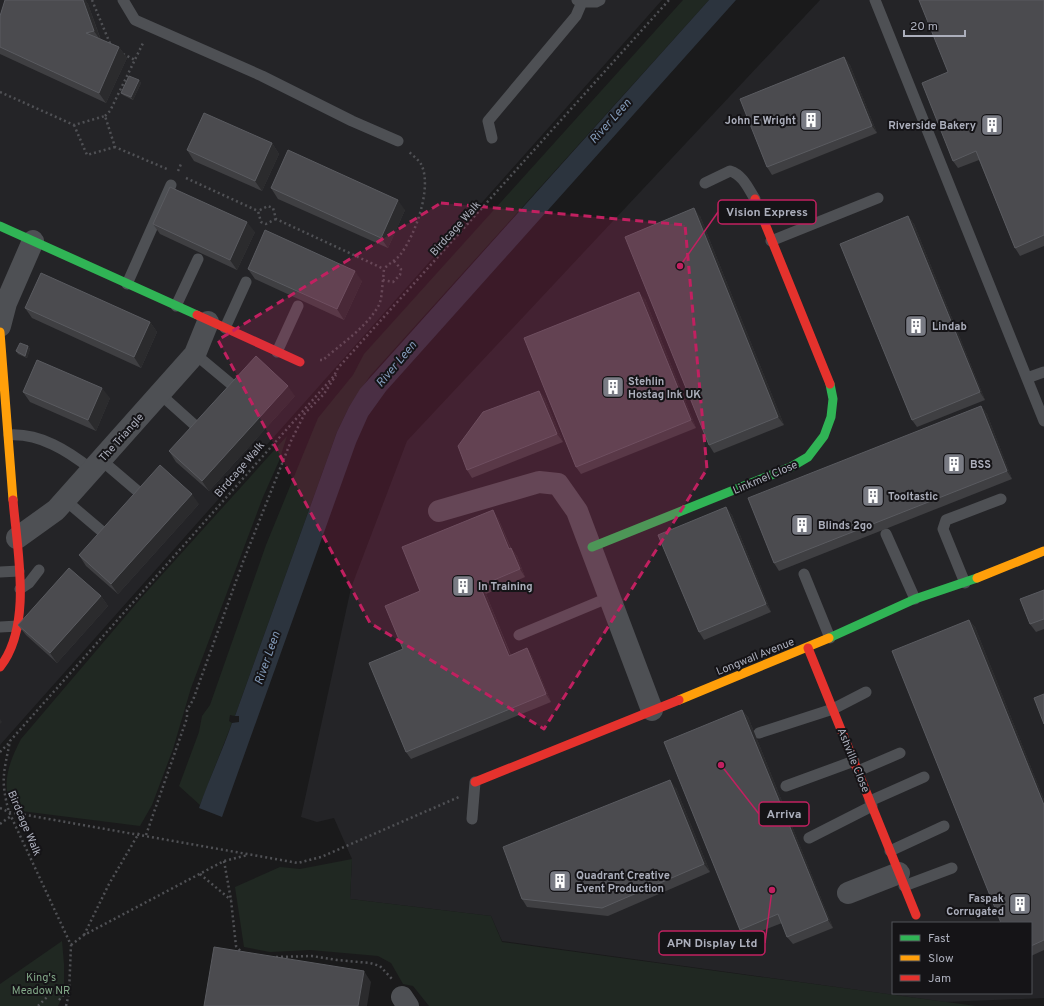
<svg xmlns="http://www.w3.org/2000/svg" width="1044" height="1006" viewBox="0 0 1044 1006" font-family="Overpass,sans-serif">
	<style>
		.built { fill: #242427; fill-rule: evenodd }
		.green { fill: #202822 }
		.water { fill: #2c343e }
		.lines { fill: none; stroke-linecap: round; stroke-linejoin: round }
		.path { stroke: #505155; stroke-width: 2.5; stroke-dasharray: 2 3; stroke-linecap: butt }
		.lane { stroke: #4e5054; stroke-width: 11 }
		.street { stroke: #4e5054; stroke-width: 22 }
		.fast { stroke: #30b455; stroke-width: 9 }
		.slow { stroke: #ff9f0a; stroke-width: 9 }
		.jam { stroke: #e5322d; stroke-width: 9 }
		.wall { fill: #3f3f42 }
		.shaded-wall { fill: #2b2b2d }
		.building { fill: #4b4b4f; stroke: #5a5b60 }
		.marked { fill: #c12060; fill-opacity: 0.2; stroke: #c12060; stroke-width: 3; stroke-dasharray: 8 5; stroke-linejoin: round }
		.labels { text-anchor: middle; stroke-width: 4; stroke-linejoin: round; paint-order: stroke }
		.poi-label { font-size: 11px; font-weight: bold; fill: #acafbc; stroke: #151417; text-anchor: start }
		.street-label { font-size: 11px; fill: #acafbc; stroke: #151417 }
		.park-label { font-size: 11px; fill: #82a888; stroke: #151417 }
		.water-label { font-size: 12px; font-style: italic; fill: #829ab8; stroke: #151417 }
		.leader { fill: none; stroke: #c12060; stroke-width: 1.5 }
		.callout-dot { fill: #c12060; stroke: #151417; stroke-width: 1.5 }
		.callout { fill: #151417; stroke: #c12060; stroke-width: 1.5 }
		.callout-label { font-size: 12px; text-anchor: middle; font-weight: bold; fill: #acafbc }
	</style>
	<rect width="100%" height="100%" fill="#1a1a1b"/>
	<path class="built" d="M 0,0 L 662,0 L 0,745 Z
		M 820,0 L 1044,0 L 1044,998 L 945,1002 L 502,941 L 491,916 L 350,899 L 352,859 L 334,818 L 317,822 L 301,817 L 351,588 L 407,441 ZM 893,923 L 1031,923 L 1031,993 L 893,993 Z"/>
	<path class="green" d="M 683,0 L 709,0 L 370,376 L 349,407 L 337,432 L 235,716 L 230,715 L 229,721 L 232,723 L 200,805 L 179,786 L 199,732 L 202,716 L 210,705 L 266,545 L 318,418 L 353,375 L 364,354 Z
		M 287,436 L 279,461 L 263,497 L 191,688 L 173,749 L 152,805 L 140,826 L 13,810 C 0,785 9,762 21,739 L 141,598 Z
		M 352,859 L 350,899 L 491,916 L 502,942 L 976,1006 L 429,1006 L 413,986 L 403,984 L 391,963 L 378,956 L 310,950 L 270,952 L 244,947 L 235,887 L 280,867 L 300,869 Z
		M 62,941 L 64,964 L 64,993 L 58,1006 L 0,1006 L 0,984 Z"/>
	<path class="water" d="M 709,0 L 736,0 L 386,391 L 368,416 L 356,443 L 222,817 L 199,808 C 209,779 222,752 232,723 L 239,722 L 239,716 L 235,716 L 337,432 L 349,407 L 360,389 Z"/>
	<g class="lines">
		<path class="path" d="M 92,0 L 111,46
			M 123,54 L 135,60
			M 0,92 L 74,125 L 105,116 L 115,147 L 167,169
			M 105,116 L 110,111 L 144,41
			M 74,125 L 87,155 L 115,147
			M 178,171 L 181,164
			M 186,178 L 258,211
			M 276,219 L 266,224 L 261,222 L 258,211 L 268,206 L 273,208 L 276,219 L 384,269
			M 394,261 L 401,269 L 400,275 L 393,282 L 383,280 L 384,269 C 389,263 395,261 400,255 C 415,236 433,187 421,164 C 418,159 412,155 408,151
			M 320,360 L 323,360 C 341,344 367,327 379,305 C 382,298 382,288 383,280
			M 0,752 L 10,742
			M 0,808 L 9,812 L 298,863 L 321,857 L 459,797
			M 0,824 L 11,816
			M 146,835 L 187,718 L 187,710 L 193,700 L 243,562 L 291,441 L 305,413 L 324,394 L 336,375
			M 224,861 L 231,900 L 236,946 L 242,953
			M 200,874 L 231,900
			M 84,935 L 109,884 L 139,833
			M 71,945 L 84,935 L 224,861 L 248,855
			M 276,957 L 312,956 L 337,960 L 370,963 L 380,966 L 392,979
			M 59,1000 L 65,993
			M 38,1006 L 53,991 L 64,993
			M 66,1006 L 69,993 L 71,945 L 9,812 C 0,780 4,772 10,741 L 334,376 L 338,368 L 669,0"/>
		<path class="lane" d="M 123,0 L 135,20 L 262,76 L 352,121 L 398,141
			M 875,0 L 1044,421
			M 582,2 L 596,2 L 600,0
			M 492,138 L 488,121 L 576,16 L 582,2 L 577,0
			M 705,183 L 730,171 C 743,175 748,188 755,199
			M 771,241 L 878,198
			M 127,284 L 171,185
			M 176,306 L 198,259
			M 225,328 L 246,282
			M 277,352 L 298,306
			M 195,354 L 237,389
			M 1027,378 L 1044,372
			M 160,394 L 199,429
			M 9,435 C 40,433 68,451 91,469
			M 100,459 L 141,494
			M 65,500 L 105,534
			M 886,534 L 915,599
			M 0,572 L 19,571
			M 804,574 L 830,638
			M 965,583 L 943,529 L 946,520 L 1001,499
			M 20,589 L 29,583 L 39,570
			M 0,627 L 18,626
			M 519,635 L 610,597
			M 759,733 L 833,709 L 866,692
			M 858,771 L 900,753
			M 786,786 L 854,761
			M 870,801 L 924,777
			M 472,819 L 475,782
			M 809,838 L 872,806
			M 890,851 L 944,826
			M 904,886 L 952,868"/>
		<path class="street" d="M 0,326 L 6,303 L 33,241
			M 439,511 L 539,482 L 558,484 L 577,511 L 652,710
			M 17,538 L 56,510 L 195,354 L 208,322
			M 848,893 L 899,873
			M 402,997 L 408,1006"/>
		<path class="fast" d="M 0,226 L 197,315
			M 592,547 L 791,467 L 808,457 L 824,436 L 831,417 L 833,399 L 830,384
			M 829,638 L 915,599 L 977,578"/>
		<path class="slow" d="M 0,332 L 13,500
			M 977,578 L 1044,551
			M 679,700 L 829,638"/>
		<path class="jam" d="M 755,199 L 830,384
			M 197,315 L 300,362
			M 808,648 L 916,915
			M 0,667 C 33,625 17,550 13,500
			M 475,782 L 679,700"/>
	</g>
	<path class="wall" d="M 5,0 L 85,0 L 88,4 L 101,40 L 119,47 L 127,58 L 106,103 L 0,54 L 0,16 Z
		M 1044,0 L 1044,246 L 1020,256 L 1015,248 L 979,160 L 958,168 L 953,161 L 948,72 Z
		M 844,57 L 850,65 L 877,133 L 772,175 L 767,167 Z
		M 139,80 L 141,83 L 133,100 L 123,95 L 121,93 Z
		M 272,143 L 279,154 L 262,191 L 194,161 L 187,150 Z
		M 271,188 L 405,210 L 388,248 L 278,199 Z
		M 700,216 L 784,425 L 714,453 L 709,445 Z
		M 908,216 L 914,224 L 985,400 L 917,427 L 912,420 Z
		M 153,224 L 255,232 L 237,270 L 160,234 Z
		M 248,269 L 362,281 L 344,320 L 255,279 Z
		M 645,299 L 696,428 L 581,474 L 576,467 Z
		M 25,308 L 150,322 L 157,332 L 141,368 L 32,318 Z
		M 28,346 L 30,349 L 27,358 L 18,354 L 16,351 Z
		M 539,391 L 545,399 L 563,442 L 472,478 L 467,470 Z
		M 23,392 L 110,398 L 96,431 L 30,402 Z
		M 295,396 L 209,491 L 176,462 L 169,451 Z
		M 981,406 L 987,414 L 1012,479 L 779,571 L 774,563 Z
		M 199,504 L 118,594 L 86,566 L 79,555 Z
		M 726,507 L 732,515 L 771,612 L 704,640 L 699,632 Z
		M 498,518 L 511,548 L 517,556 L 525,577 L 486,594 L 511,655 L 527,648 L 532,656 L 551,702 L 411,759 L 406,752 L 403,649 L 420,591 Z
		M 1044,590 L 1044,629 L 1036,632 L 1030,624 Z
		M 101,596 L 108,606 L 57,663 L 26,635 L 18,625 Z
		M 969,620 L 975,627 L 1044,800 L 1044,950 L 1031,956 L 1031,923 Z
		M 742,710 L 748,717 L 833,928 L 793,944 L 787,937 L 782,923 L 746,937 L 740,930 Z
		M 676,788 L 710,872 L 608,916 L 527,907 L 522,899 Z"/>
	<path class="shaded-wall" d="M 83,0 L 85,0 L 88,4 L 101,41 L 94,31 Z
		M 119,47 L 127,58 L 106,103 L 99,93 Z
		M 844,57 L 850,65 L 877,133 L 872,126 Z
		M 139,80 L 141,83 L 133,100 L 131,97 Z
		M 272,143 L 279,154 L 262,191 L 255,181 Z
		M 398,200 L 405,210 L 388,248 L 381,238 Z
		M 694,208 L 700,216 L 784,425 L 778,417 Z
		M 908,216 L 914,224 L 985,400 L 980,392 Z
		M 247,222 L 255,232 L 237,270 L 230,260 Z
		M 355,271 L 362,281 L 344,320 L 337,309 Z
		M 639,292 L 645,299 L 696,428 L 691,420 Z
		M 150,322 L 157,332 L 141,368 L 134,357 Z
		M 28,346 L 30,349 L 27,358 L 25,356 Z
		M 288,386 L 295,396 L 209,491 L 202,481 Z
		M 102,388 L 110,398 L 96,431 L 88,420 Z
		M 539,391 L 545,399 L 563,442 L 557,434 Z
		M 981,406 L 987,414 L 1012,479 L 1007,471 Z
		M 192,494 L 199,504 L 118,594 L 111,584 Z
		M 726,507 L 732,515 L 771,612 L 766,604 Z
		M 493,510 L 498,518 L 514,557 L 509,549 Z
		M 511,548 L 517,556 L 525,577 L 520,569 Z
		M 480,586 L 486,594 L 514,664 L 509,656 Z
		M 101,596 L 108,606 L 57,663 L 50,653 Z
		M 969,620 L 975,627 L 1044,800 L 1044,805 Z
		M 527,648 L 532,656 L 551,702 L 546,694 Z
		M 742,710 L 748,717 L 833,928 L 828,920 Z
		M 0,719 L 2,722 L 0,724 Z
		M 670,780 L 676,788 L 710,872 L 704,864 Z
		M 364,971 L 371,982 L 367,1006 L 358,1006 Z"/>
	<path class="building" d="M 5,0 L 83,0 L 94,31 L 86,33 L 119,47 L 99,93 L 0,47 L 0,16 Z
		M 919,0 L 1044,0 L 1044,235 L 1015,248 L 976,151 L 953,161 L 922,83 L 948,72 Z
		M 844,57 L 872,126 L 767,167 L 740,99 Z
		M 129,76 L 139,80 L 131,97 L 121,93 Z
		M 204,113 L 272,143 L 255,181 L 187,150 Z
		M 288,150 L 398,200 L 381,238 L 271,188 Z
		M 170,187 L 247,222 L 230,260 L 153,224 Z
		M 694,208 L 778,417 L 709,445 L 625,237 Z
		M 908,216 L 980,392 L 912,420 L 840,244 Z
		M 265,230 L 355,271 L 337,309 L 248,269 Z
		M 41,273 L 150,322 L 134,357 L 25,308 Z
		M 639,292 L 691,420 L 576,467 L 524,338 Z
		M 20,343 L 28,346 L 25,356 L 16,351 Z
		M 256,356 L 288,386 L 202,481 L 169,451 Z
		M 37,360 L 102,388 L 88,420 L 23,392 Z
		M 539,391 L 557,434 L 467,470 L 458,446 L 483,412 Z
		M 981,406 L 1007,471 L 774,563 L 748,498 Z
		M 160,465 L 192,494 L 111,584 L 79,555 Z
		M 726,507 L 766,604 L 699,632 L 658,535 Z
		M 493,510 L 509,549 L 511,548 L 520,569 L 480,586 L 509,656 L 527,648 L 546,694 L 406,752 L 369,663 L 403,649 L 385,606 L 420,591 L 402,547 Z
		M 69,568 L 101,596 L 50,653 L 18,625 Z
		M 1044,590 L 1044,619 L 1030,624 L 1020,599 Z
		M 969,620 L 1044,805 L 1044,940 L 1031,946 L 1031,923 L 1001,923 L 892,651 Z
		M 1044,694 L 1044,724 L 1034,698 Z
		M 742,710 L 828,920 L 787,937 L 778,914 L 740,930 L 664,742 Z
		M 670,780 L 704,864 L 602,908 L 522,899 L 503,847 Z
		M 214,947 L 364,971 L 358,1006 L 204,1006 Z"/>
	<path class="marked" d="M 441,203 L 685,225 L 707,469 L 544,729 L 370,623 L 218,340 Z"/>
	<defs>
		<g id="building-square" transform="scale(1.15)"><rect x="-9" y="-9" width="18" height="18" rx="4" fill="#797b84" stroke="#151417"/><path d="M-4-6H4V6H1V3H-1V6H-4ZM-2.5-4.3h1.7v1.8h-1.7ZM.8-4.3h1.7v1.8H.8ZM-2.5-1h1.7V.8h-1.7ZM.8-1h1.7V.8H.8Z" fill="#fff"/></g>
	</defs>
	<g fill-rule="evenodd">
		<use href="#building-square" x="811" y="120"/>
		<use href="#building-square" x="992" y="125"/>
		<use href="#building-square" x="916" y="326"/>
		<use href="#building-square" x="613" y="387"/>
		<use href="#building-square" x="954" y="464"/>
		<use href="#building-square" x="873" y="496"/>
		<use href="#building-square" x="802" y="525"/>
		<use href="#building-square" x="463" y="586"/>
		<use href="#building-square" x="560" y="881"/>
		<use href="#building-square" x="1020" y="904"/>
	</g>
	<g class="labels">
		<g class="poi-label">
			<text x="796" y="124" text-anchor="end">John E Wright</text>
			<text x="976" y="129" text-anchor="end">Riverside Bakery</text>
			<text x="932" y="330">Lindab</text>
			<text x="628" y="385">Stehlin<tspan x="628" dy="13">Hostag Ink UK</tspan></text>
			<text x="970" y="468">BSS</text>
			<text x="888" y="500">Tooltastic</text>
			<text x="818" y="529">Blinds 2go</text>
			<text x="478" y="590">In Training</text>
			<text x="576" y="879">Quadrant Creative<tspan x="576" dy="13">Event Production</tspan></text>
			<text x="1004" y="902" text-anchor="end">Faspak<tspan x="1004" dy="13">Corrugated</tspan></text>
		</g>
		<g class="street-label">
			<text transform="translate(455 228) rotate(-48)" y="4">Birdcage Walk</text>
			<text transform="translate(121 437) rotate(-48)" y="4">The Triangle</text>
			<text transform="translate(239 469) rotate(-49)" y="4">Birdcage Walk</text>
			<text transform="translate(765 477) rotate(-23)" y="4">Linkmel Close</text>
			<text transform="translate(755 656) rotate(-22)" y="4">Longwall Avenue</text>
			<text transform="translate(854 760) rotate(68)" y="4">Ashville Close</text>
			<text transform="translate(25 823) rotate(67)" y="4">Birdcage Walk</text>
		</g>
		<g class="park-label">
			<text x="41" y="981">King's<tspan x="41" dy="13">Meadow NR</tspan></text>
		</g>
		<g class="water-label">
			<text transform="translate(610 121) rotate(-48)" y="4">River Leen</text>
			<text transform="translate(396 364) rotate(-50)" y="4">River Leen</text>
			<text transform="translate(267 658) rotate(-71)" y="4">River Leen</text>
		</g>
	</g>
	<path class="leader" d="M680 266L718 212M721 765L759 814M772 890L765 943"/>
	<g class="callout-dot">
		<circle cx="680" cy="266" r="4"/>
		<circle cx="721" cy="765" r="4"/>
		<circle cx="772" cy="890" r="4"/>
	</g>
	<g class="callout">
		<rect x="718" y="200" width="98" height="24" rx="4"/>
		<rect x="759" y="802" width="50" height="24" rx="4"/>
		<rect x="659" y="931" width="106" height="24" rx="4"/>
	</g>
	<g class="callout-label">
		<text x="767" y="216">Vision Express</text>
		<text x="784" y="818">Arriva</text>
		<text x="712" y="947">APN Display Ltd</text>
	</g>
	<rect x="892" y="922" width="140" height="72" fill="#151417" stroke="#515259"/>
	<rect x="900" y="935" width="20" height="6" fill="#30b455" stroke="#515259"/>
	<text x="928" y="942" font-size="12" fill="#acafbc">Fast</text>
	<rect x="900" y="955" width="20" height="6" fill="#ff9f0a" stroke="#515259"/>
	<text x="928" y="962" font-size="12" fill="#acafbc">Slow</text>
	<rect x="900" y="975" width="20" height="6" fill="#e5322d" stroke="#515259"/>
	<text x="928" y="982" font-size="12" fill="#acafbc">Jam</text>
	<path d="M904 30v6h61v-6" fill="none" stroke="#acafbc" stroke-width="2"/>
	<text x="910" y="30" font-size="12" fill="#acafbc" stroke="#151417" stroke-width="3" paint-order="stroke">20 m</text>
</svg>
